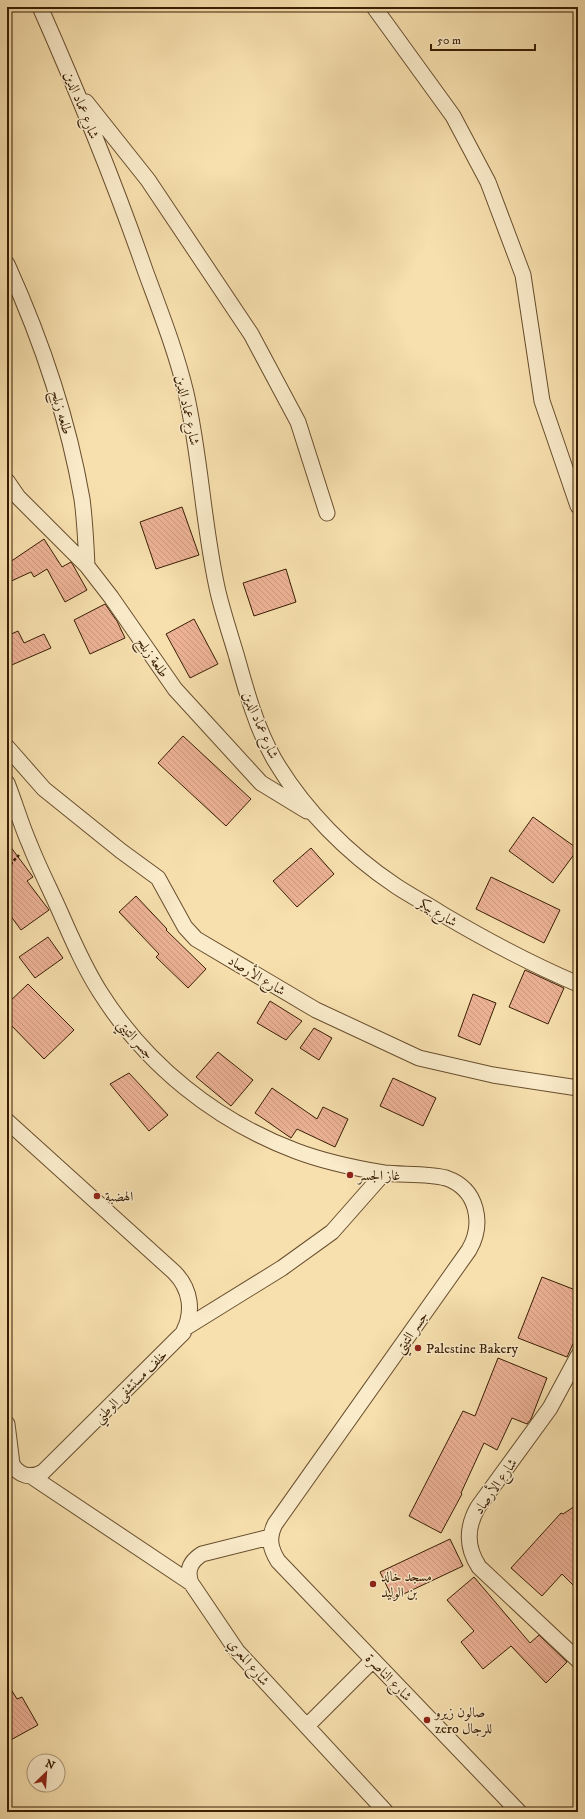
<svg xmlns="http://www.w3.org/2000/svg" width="585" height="1819" viewBox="0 0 585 1819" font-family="'IM FELL DW Pica',Amiri,serif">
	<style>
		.building { fill: url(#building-back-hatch); stroke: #381d03 }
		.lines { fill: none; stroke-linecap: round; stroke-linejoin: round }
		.minor-casing { stroke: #684e2e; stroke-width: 17 }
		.path { stroke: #381d03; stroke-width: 2.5; stroke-dasharray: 3 2; stroke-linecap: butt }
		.minor { stroke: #faebca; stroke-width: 15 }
		.poi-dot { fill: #8f2418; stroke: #faebca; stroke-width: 1.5 }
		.labels { text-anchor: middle; stroke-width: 3; stroke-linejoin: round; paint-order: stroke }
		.street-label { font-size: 14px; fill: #381d03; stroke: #faebca }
		.poi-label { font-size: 14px; fill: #381d03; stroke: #faebca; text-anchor: start }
	</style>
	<defs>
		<pattern id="building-back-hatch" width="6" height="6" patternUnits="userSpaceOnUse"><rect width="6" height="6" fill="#eeb397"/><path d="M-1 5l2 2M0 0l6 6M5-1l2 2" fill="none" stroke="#cd9a80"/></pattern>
	</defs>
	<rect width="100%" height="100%" fill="#f7e0ae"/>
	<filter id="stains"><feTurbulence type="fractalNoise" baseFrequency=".005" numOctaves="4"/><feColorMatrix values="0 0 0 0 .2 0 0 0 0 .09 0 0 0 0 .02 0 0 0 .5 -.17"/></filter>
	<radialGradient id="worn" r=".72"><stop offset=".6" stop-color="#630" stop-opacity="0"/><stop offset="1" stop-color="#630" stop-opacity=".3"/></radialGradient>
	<path class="building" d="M 182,507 L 199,555 L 156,569 L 140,522 Z
		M 44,539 L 62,567 L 71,562 L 73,565 L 87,590 L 65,602 L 47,569 L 34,577 L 31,572 L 7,583 L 7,564 Z
		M 286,569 L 296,602 L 254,616 L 243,583 Z
		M 105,604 L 117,621 L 125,638 L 90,654 L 74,620 Z
		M 194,619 L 218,664 L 190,678 L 166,634 Z
		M 18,631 L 24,643 L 44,634 L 51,648 L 7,667 L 7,636 Z
		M 183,736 L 251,799 L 226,826 L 158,763 Z
		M 533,817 L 578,849 L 553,883 L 509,851 Z
		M 7,842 L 33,877 L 27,881 L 49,910 L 21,930 L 7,911 Z
		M 311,848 L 334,874 L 297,907 L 273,881 Z
		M 491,877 L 560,910 L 544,943 L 476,909 Z
		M 136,896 L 167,929 L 166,930 L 206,969 L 188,988 L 156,957 L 159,954 L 119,912 Z
		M 48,937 L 63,958 L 35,978 L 19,957 Z
		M 525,970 L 564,988 L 548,1024 L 509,1007 Z
		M 28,984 L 74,1030 L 44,1059 L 7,1021 L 7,1004 Z
		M 473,994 L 496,1003 L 480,1045 L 458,1036 Z
		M 270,1001 L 302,1021 L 286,1040 L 257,1023 Z
		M 314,1028 L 332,1038 L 319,1060 L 300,1048 Z
		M 218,1052 L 253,1080 L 231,1106 L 196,1077 Z
		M 129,1073 L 168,1115 L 149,1131 L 110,1084 Z
		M 393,1078 L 436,1098 L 423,1126 L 380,1106 Z
		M 272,1088 L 317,1119 L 323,1107 L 348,1119 L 335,1147 L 297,1129 L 291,1138 L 255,1113 Z
		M 542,1277 L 578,1291 L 578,1333 L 567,1357 L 518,1338 Z
		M 498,1358 L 547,1378 L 531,1419 L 527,1424 L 512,1418 L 497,1450 L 484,1443 L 461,1493 L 462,1494 L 441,1533 L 409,1516 L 463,1411 L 475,1416 Z
		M 578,1504 L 578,1590 L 562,1574 L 542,1596 L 511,1568 L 561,1513 L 563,1514 Z
		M 450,1539 L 463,1566 L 393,1599 L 380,1572 Z
		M 474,1577 L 530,1643 L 539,1635 L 567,1662 L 546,1683 L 511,1646 L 483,1669 L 461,1642 L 474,1631 L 447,1600 Z
		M 7,1683 L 17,1699 L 22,1697 L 38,1725 L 7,1742 Z"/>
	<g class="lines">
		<g class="minor-casing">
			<path id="minor" d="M 40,7 C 78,93 114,181 145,270 C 160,311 176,351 186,393 C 201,459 203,526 218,592 C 223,613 230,634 236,654 C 246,690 256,727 274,759 C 304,810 348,854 396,886 C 411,896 427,904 442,914 C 486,940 531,964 578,984
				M 374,7 L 453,116 L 488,182 L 523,275 L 542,401 L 578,506
				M 86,102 L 148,180 L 251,334 L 298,422 L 327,513
				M 7,264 C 41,339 68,418 82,499 C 85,521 86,544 87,566
				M 7,481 L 18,497 L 87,566 L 111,597 L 175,689 L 261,783 L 307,811
				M 7,747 L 44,789 L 121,851 L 158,878 L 185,927 L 196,939 L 316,1010 L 419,1058 L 493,1075 L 578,1088
				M 7,783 C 15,803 21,825 30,845 C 39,868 51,891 61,914 C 73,941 84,967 100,992 C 146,1065 216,1121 296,1151 C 325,1162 354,1168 384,1173
				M 7,1121 L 174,1272 C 191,1289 194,1312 183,1333 L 43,1472 C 30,1479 19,1476 12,1464 L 7,1424
				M 185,1328 L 282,1268 L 332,1232 L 384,1173 C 402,1175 429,1173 446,1178 C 478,1189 484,1224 469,1250 L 275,1524 C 268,1538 270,1548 278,1561 L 519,1812
				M 578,1356 L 550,1408 L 478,1507 C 466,1528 466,1547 479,1567 L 578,1660
				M 31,1476 L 191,1583
				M 270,1537 L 202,1554 C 191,1561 186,1570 191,1583 L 237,1651 L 386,1812
				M 307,1726 L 373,1660"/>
		</g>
		<path class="path" d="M 7,868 L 19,855"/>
		<use href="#minor" class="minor"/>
	</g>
	<g class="poi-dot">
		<circle cx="350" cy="1175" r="4"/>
		<circle cx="97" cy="1196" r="4"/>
		<circle cx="418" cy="1348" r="4"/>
		<circle cx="373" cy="1584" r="4"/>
		<circle cx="427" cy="1720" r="4"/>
	</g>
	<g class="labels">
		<g class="street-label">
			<text transform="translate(82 105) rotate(68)" y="5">شارع عماد الدين</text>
			<text transform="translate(188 410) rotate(78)" y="5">شارع عماد الدين</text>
			<text transform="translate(62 412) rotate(74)" y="5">طلعه زبلح</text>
			<text transform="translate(153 657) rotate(55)" y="5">طلعة زبلح</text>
			<text transform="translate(261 725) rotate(67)" y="5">شارع عماد الدين</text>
			<text transform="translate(438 912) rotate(31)" y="5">شارع بيكر</text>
			<text transform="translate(257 975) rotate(31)" y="5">شارع الأرصاد</text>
			<text transform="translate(136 1039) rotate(49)" y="5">جسر التيتي</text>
			<text transform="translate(411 1332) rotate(-55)" y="5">جسر التيتي</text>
			<text transform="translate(130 1386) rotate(-45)" y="5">خلف مستشفى الوطني</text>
			<text transform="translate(495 1486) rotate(-55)" y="5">شارع الأرصاد</text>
			<text transform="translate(249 1662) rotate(50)" y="5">شارع المعري</text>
			<text transform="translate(389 1677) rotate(46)" y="5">شارع الناصرة</text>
		</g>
		<g class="poi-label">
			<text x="358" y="1180">غاز الجسر</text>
			<text x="105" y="1201">الهضبة</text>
			<text x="426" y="1353">Palestine Bakery</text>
			<text x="381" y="1581">مسجد خالد<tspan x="381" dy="16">بن الوليد</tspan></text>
			<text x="435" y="1717">صالون زيرو<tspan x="435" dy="16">zero للرجال</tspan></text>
		</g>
	</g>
	<rect width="585" height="1819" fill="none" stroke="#f7e0ae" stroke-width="24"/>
	<rect x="8" y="8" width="569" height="1803" fill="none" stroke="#381d03" stroke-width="2"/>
	<rect x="12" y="12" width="561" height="1795" fill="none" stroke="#381d03"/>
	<g transform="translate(46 1773) rotate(25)"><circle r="19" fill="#faebca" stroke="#ac997a"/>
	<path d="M0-3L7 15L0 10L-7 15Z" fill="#8f2418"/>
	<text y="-6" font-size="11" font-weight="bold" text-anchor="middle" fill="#381d03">N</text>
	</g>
	<path d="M431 44v6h104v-6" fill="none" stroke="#381d03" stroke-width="2"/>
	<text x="437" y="44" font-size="12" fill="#381d03" stroke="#faebca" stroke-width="3" paint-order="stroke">50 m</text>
	<rect width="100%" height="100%" filter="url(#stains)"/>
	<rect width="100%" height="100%" fill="url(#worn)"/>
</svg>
